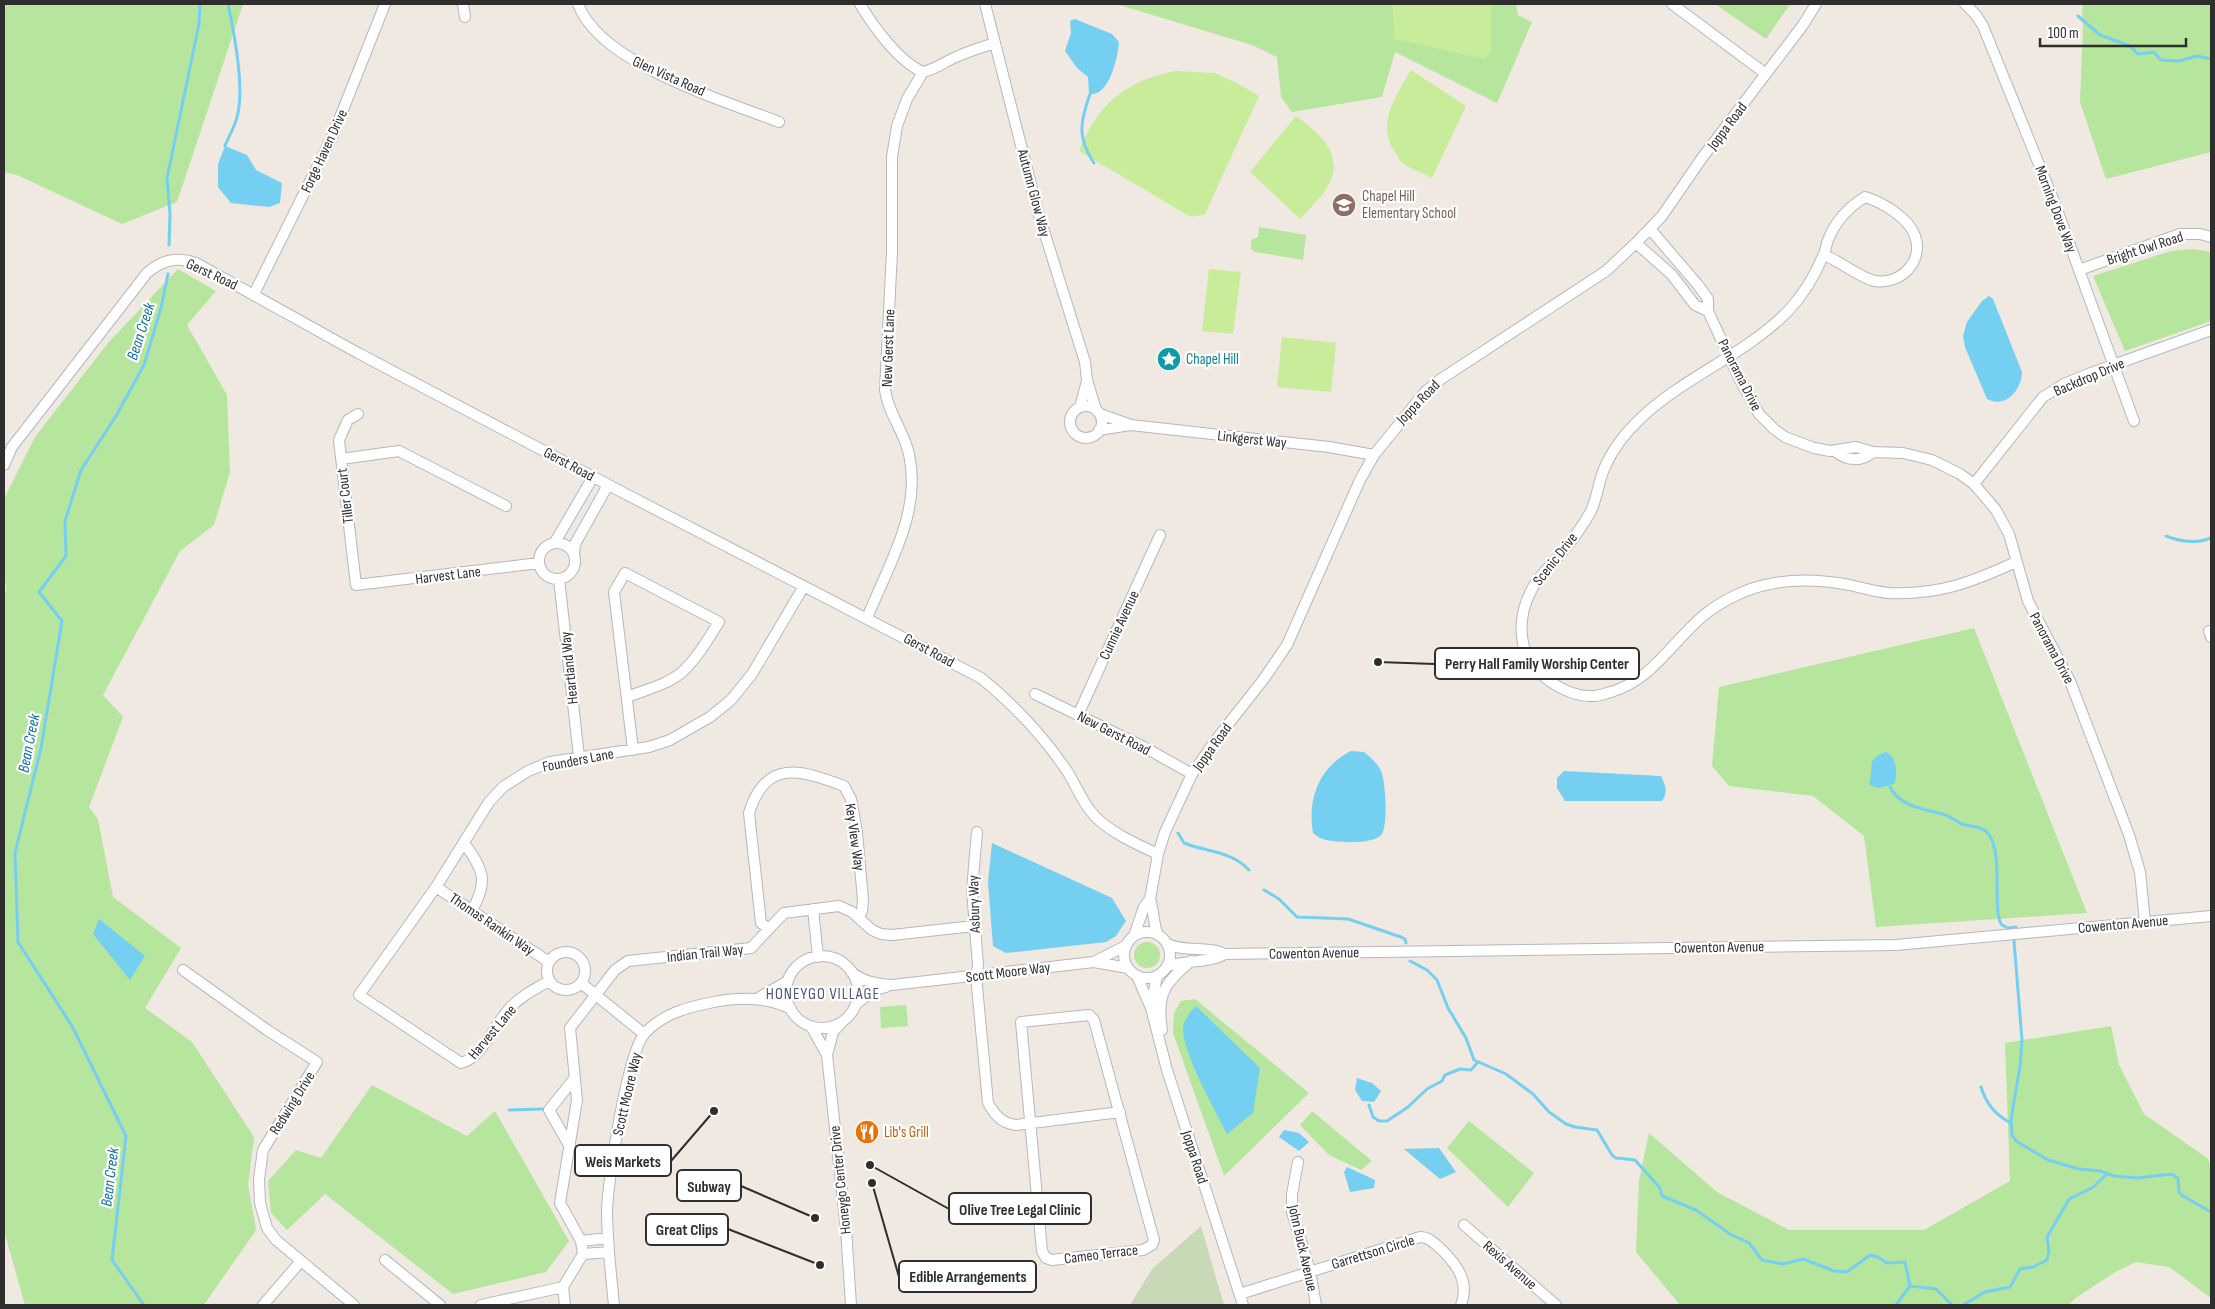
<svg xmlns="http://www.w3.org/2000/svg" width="2215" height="1309" viewBox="0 0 2215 1309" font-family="'Sofia Sans Condensed',sans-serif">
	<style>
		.green { fill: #b6e59e }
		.cemetery { fill: #c8d9b8 }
		.pitch { fill: #c9ec9a }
		.water { fill: #75cff0 }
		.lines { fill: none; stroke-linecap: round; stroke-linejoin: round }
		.stream { stroke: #75cff0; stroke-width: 3 }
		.minor-casing { stroke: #b4b7c1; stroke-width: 12 }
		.minor { stroke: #fff; stroke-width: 10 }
		.labels { text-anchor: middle; stroke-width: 4.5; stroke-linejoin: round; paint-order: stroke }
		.street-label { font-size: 15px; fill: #2e2e2e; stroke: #fff }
		.education-label { font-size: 15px; fill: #785e54; stroke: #fff; text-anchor: start }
		.culture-label { font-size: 15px; fill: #0d838f; stroke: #fff; text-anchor: start }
		.food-label { font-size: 15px; fill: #c56008; stroke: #fff; text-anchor: start }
		.water-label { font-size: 16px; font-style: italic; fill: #0d6fa3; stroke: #fff }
		.neighbourhood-label { font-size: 16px; letter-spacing: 1px; fill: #4d5680; stroke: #fff }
		.leader { fill: none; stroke: #2e2e2e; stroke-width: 2 }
		.callout-dot { fill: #2e2e2e; stroke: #fff; stroke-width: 2 }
		.callout { fill: #fff; stroke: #2e2e2e; stroke-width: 2 }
		.callout-label { font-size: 16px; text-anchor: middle; font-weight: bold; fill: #2e2e2e }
	</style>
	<rect width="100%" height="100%" fill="#efe9e1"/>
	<path class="green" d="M 4,4 L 243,4 L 177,202 L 122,224 L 17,175 L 4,172 Z
		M 1116,4 L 1516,4 L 1518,15 L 1532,22 L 1497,103 L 1395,52 L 1382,97 L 1292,112 L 1281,97 L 1277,57 L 1252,45 Z
		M 1715,4 L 1790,4 L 1766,39 Z
		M 2082,4 L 2211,4 L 2211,152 L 2106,179 L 2080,102 L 2083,26 Z
		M 1259,227 L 1306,235 L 1303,260 L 1255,252 L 1251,249 L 1251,240 L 1258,237 Z
		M 2193,249 L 2211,252 L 2211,321 L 2125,351 L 2093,276 L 2171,251 Z
		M 178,269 L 216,291 L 187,325 L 227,395 L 230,472 L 214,525 L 180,551 L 103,695 L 123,717 L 89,807 L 98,819 L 113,897 L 181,948 L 145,1008 L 192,1042 L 254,1137 L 248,1185 L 256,1230 L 204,1305 L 25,1305 L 4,1231 L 4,602 L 6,590 L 4,564 L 4,499 L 35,437 L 108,343 Z
		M 1974,628 L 2087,913 L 1876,927 L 1864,836 L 1813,796 L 1729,786 L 1712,766 L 1719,687 Z
		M1134 955a13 13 0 1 1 26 0a13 13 0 1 1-26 0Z
		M 1195,999 L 1309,1093 L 1224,1176 L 1173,1033 L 1174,1013 L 1181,1001 Z
		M 906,1005 L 908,1026 L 881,1028 L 880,1007 Z
		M 2111,1026 L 2119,1065 L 2144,1114 L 2207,1158 L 2211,1165 L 2211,1298 L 2169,1267 L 2136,1262 L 2117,1271 L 2077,1297 L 2068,1305 L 1680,1305 L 1636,1252 L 1639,1180 L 1649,1133 L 1717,1192 L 1789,1230 L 1924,1230 L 2010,1181 L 2005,1043 Z
		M 372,1085 L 467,1136 L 495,1111 L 569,1241 L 546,1272 L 453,1294 L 325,1194 L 287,1230 L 271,1213 L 268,1181 L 296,1150 L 321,1158 Z
		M 1312,1111 L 1372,1161 L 1361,1170 L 1329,1155 L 1300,1125 Z
		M 1469,1121 L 1534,1173 L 1508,1207 L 1447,1148 Z"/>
	<path class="cemetery" d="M 1201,1226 L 1224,1305 L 1130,1305 L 1152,1269 Z"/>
	<path class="pitch" d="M 1393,4 L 1491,4 L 1491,51 L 1485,59 L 1394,39 Z
		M 1411,70 L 1466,106 L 1432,178 C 1423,173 1413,170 1404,164 C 1400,162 1398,156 1395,152 C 1375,125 1397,94 1411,70 Z
		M 1176,71 L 1215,73 L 1235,82 L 1259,96 L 1205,214 L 1191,217 L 1079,151 C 1097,104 1127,80 1176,71 Z
		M 1296,116 C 1318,132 1346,155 1328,186 C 1321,198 1309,209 1300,219 L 1250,172 Z
		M 1209,269 L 1241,272 L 1233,334 L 1202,331 Z
		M 1282,337 L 1336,343 L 1331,392 L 1277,387 Z"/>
	<path class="water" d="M 1075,19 L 1112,34 L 1119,42 C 1118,57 1109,98 1089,94 L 1088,77 L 1077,68 L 1065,51 L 1071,33 L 1070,21 Z
		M 225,146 L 247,155 L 256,170 L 282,183 L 280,203 L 269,207 L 231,203 L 218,187 L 218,164 Z
		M 1989,296 L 1993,299 L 2022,372 C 2022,390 2005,409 1987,399 L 1965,347 L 1963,336 L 1967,322 L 1982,301 Z
		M 1351,751 L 1364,752 C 1370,757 1376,762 1380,769 C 1386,778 1388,824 1382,834 C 1375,845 1334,843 1323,839 C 1319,838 1316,835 1313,833 C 1307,799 1319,767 1351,751 Z
		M 1886,752 C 1897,757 1898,774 1894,784 L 1879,788 L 1871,786 L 1869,783 C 1875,767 1864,760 1886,752 Z
		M 1564,771 L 1661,776 C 1666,786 1668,792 1662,801 L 1565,801 L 1557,788 L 1557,778 Z
		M 992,843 L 1112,898 L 1126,921 L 1116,936 L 1106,942 L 1006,953 L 993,946 L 988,882 Z
		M 99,919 L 145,956 L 130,980 L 93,934 Z
		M 1196,1006 L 1260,1068 L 1253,1113 L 1227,1134 C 1215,1110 1183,1054 1183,1029 C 1183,1021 1190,1012 1196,1006 Z
		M 1357,1078 L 1372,1083 L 1381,1091 L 1374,1102 L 1362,1101 L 1355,1090 Z
		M 1284,1130 L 1299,1133 L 1309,1142 L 1299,1151 L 1279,1137 Z
		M 1439,1148 L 1456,1172 L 1440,1179 L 1404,1149 Z
		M 1347,1167 L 1375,1180 L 1374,1188 L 1350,1192 L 1344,1172 Z"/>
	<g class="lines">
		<path class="stream" d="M 2078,16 L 2100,35 L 2130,46 L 2138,54 L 2154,52 L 2161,60 L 2179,61 L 2197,56 L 2211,59
			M 1090,94 C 1080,122 1077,138 1094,163
			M 225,146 C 229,136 235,126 237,117 C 245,89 234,32 228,4
			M 169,245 L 170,214 L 167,178 L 199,24 L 200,4
			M 2166,536 C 2181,542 2196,544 2211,538
			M 1890,787 C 1899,806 1924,809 1942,814 C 1949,815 1955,821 1962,824 C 1970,827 1980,825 1987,832 C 2005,851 1991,912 2002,925 L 2008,928 L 2016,927
			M 1178,833 L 1184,843 C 1206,852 1232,851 1249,870
			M 1264,890 L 1279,899 L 1297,917 L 1348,919 L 1401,937 L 1405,939 L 1406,943
			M 2014,941 L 2022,1040 L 2020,1067 L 2011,1119 L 2012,1135 L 2016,1141 L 2048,1160 L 2079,1169 L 2100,1171 L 2114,1176 L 2137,1178 L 2172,1174 L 2178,1179 L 2179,1192 L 2183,1196 L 2211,1212
			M 1410,961 L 1427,970 L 1437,980 L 1448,1008 L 1466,1038 L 1474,1060 L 1506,1074 L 1533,1094 L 1549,1112 L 1566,1124 L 1575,1127 L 1597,1130 L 1612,1155 L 1616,1158 L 1635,1160 L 1660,1188 L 1662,1196 L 1696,1210 L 1730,1234 L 1749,1243 L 1762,1260 L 1783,1264 L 1803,1259 L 1834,1271 L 1847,1272 L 1870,1255 L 1878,1257 L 1887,1263 L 1905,1262 L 1910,1286 L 1896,1305
			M 1981,1087 C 1986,1104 1995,1115 2011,1123
			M 1369,1105 L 1373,1117 L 1379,1121 L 1387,1121 L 1408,1107 L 1427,1089 L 1442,1081 L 1445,1075 L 1460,1069 L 1471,1070 L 1478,1062
			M 509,1110 L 543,1109
			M 1910,1286 L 1936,1289 L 1952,1305
			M 144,1305 L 112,1260 L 126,1136 L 72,1026 L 18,942 L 15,853 L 41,748 L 62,621 L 39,592 L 66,556 L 65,521 L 81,470 L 116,416 L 144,365 L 161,308 L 168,274
			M 1963,1305 L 1985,1292 L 2010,1287 L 2020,1269 L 2033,1267 L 2047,1260 L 2049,1251 L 2047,1237 L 2069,1199 L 2092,1188 L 2107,1174"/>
		<g class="minor-casing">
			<path id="minor" d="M 463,4 L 465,17
				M 578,4 C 600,64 723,100 779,122
				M 860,4 C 873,26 899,62 923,72 C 936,69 944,62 956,57 C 969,51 982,47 995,43
				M 985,4 L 1038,212 L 1085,362 L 1087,380 L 1096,410
				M 1672,4 L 1766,74
				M 1965,4 L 1976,15 L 1983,26 L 2055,204 L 2134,421
				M 1650,229 L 1698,285 L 1708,299 L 1708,311 L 1739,378 L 1759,414 L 1774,429 L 1785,437 L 1814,448 L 1830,451 L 1856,447 L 1873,452 L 1903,453 L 1932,460 L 1960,474 L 1974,484 L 1996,510 L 2009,534 L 2028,601 L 2070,681 L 2129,835 L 2140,872 L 2145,922
				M 1636,243 L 1672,275 L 1695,305 L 1708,311
				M 1824,255 C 1840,261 1860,278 1875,281 C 1901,285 1924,261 1915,236 C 1909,218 1882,202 1865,197 C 1849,207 1835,222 1828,240 C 1826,245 1826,251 1823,256 C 1815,275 1803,295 1789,310 C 1747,354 1685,376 1641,418 C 1626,432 1612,450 1604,469 C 1598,483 1597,500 1590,513 C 1582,527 1570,543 1560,555 C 1550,567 1537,577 1531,591 C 1517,618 1517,654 1542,675 C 1556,687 1575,697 1594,696 C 1600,696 1606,693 1611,692 C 1652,680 1672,642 1703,616 C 1721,601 1747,588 1770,584 C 1797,578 1823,580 1850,585 C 1863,588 1876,592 1889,593 C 1940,595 1972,582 2016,562
				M 2079,270 L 2180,234 L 2200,234 L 2211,237
				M 254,294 L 333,135 L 385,4
				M1070 422a16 16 0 1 1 32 0a16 16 0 1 1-32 0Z
				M 1080,407 L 1087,381
				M 358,414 L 348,420 L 339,440 L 356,585 L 539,563
				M 1100,414 L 1131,425 L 1329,447 L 1374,455
				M 1099,430 L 1130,425
				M 1836,452 C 1847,461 1862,462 1873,452
				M 341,459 L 399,451 L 506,506
				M 4,465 L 12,447 L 147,273 C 163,259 177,257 196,263 L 358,353 L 620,491 L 981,678 C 1013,704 1044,737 1067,771 C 1076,785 1082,802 1093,814 C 1107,831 1138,845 1158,854
				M 1974,484 L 2043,397 L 2064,384 L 2091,373 L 2211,330
				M 555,542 L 593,477
				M539 561a18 18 0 1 1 36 0a18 18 0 1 1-36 0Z
				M 574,554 L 575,544 L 608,485
				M 559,579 L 579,757
				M 867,618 C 888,566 922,512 909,454 C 904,431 888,413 885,390 L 892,252 L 892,157 L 897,126 L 907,99 L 923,72
				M 2209,631 L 2211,637
				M 1035,694 L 1144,747 L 1192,774
				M 627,697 C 645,690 666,685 681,673 C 697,659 708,639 719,622 L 625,573 L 614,592 L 633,750
				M 1078,715 L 1160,535
				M 977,832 L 972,890 L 978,965 L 976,976 L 988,1103 C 995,1115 1001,1123 1016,1125 L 1120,1112
				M 464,843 C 483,869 489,881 472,910
				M 436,887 L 549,962
				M 1150,899 C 1154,911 1153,923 1158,935
				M 813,909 L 818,957
				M 768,928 L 761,923 L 749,813 C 766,758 801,770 844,786 L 851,799 L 857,832 L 863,900 L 862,911 L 859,917
				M1124 955a23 23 0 1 1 46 0a23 23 0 1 1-46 0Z
				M 1134,936 L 1144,907 L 1150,899 L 1158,854 L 1165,832 L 1192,774 L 1215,741 L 1263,680 L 1287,645 L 1360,480 L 1374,455 L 1425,392 L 1441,379 L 1606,271 L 1636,243 L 1662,216 L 1702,158 L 1803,25 L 1816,4
				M 1167,944 C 1186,953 1207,945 1225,954 L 1896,945 L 2211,916
				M547 971a19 19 0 1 1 38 0a19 19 0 1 1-38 0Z
				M786 992a36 36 0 1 1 72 0a36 36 0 1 1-72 0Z
				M 1094,962 L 1127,945
				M 1168,966 C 1186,960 1210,963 1225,954
				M 183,970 L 267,1030 L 317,1062 L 263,1150 L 259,1179 L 260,1203 L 267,1228 L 276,1240 L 354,1305
				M 851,972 C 865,982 875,984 892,985 L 1094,962 L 1128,968
				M 1137,976 L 1151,1008 L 1167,1070 L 1243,1305
				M 549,981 C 535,989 521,996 510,1008 C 495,1023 482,1058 461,1063 L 359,995 L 436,887 L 489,802 L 503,787 L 528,771 L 550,762 L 649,747 L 670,740 L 710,717 L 731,700 L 752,674 L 804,586
				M 581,983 L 644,1034
				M 758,998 L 788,981
				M 856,1004 L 875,990 L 886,987
				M 1151,1007 L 1157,976
				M 1089,1015 L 1094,1020 L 1154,1240 L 1152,1245 L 1143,1250 L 1052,1260 L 1046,1258 L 1042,1251 L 1021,1022 Z
				M 842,1022 L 833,1032 L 827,1055 L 846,1229 L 851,1305
				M 811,1026 L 827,1055
				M 1162,1030 C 1156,994 1165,983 1191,961
				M 570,1147 L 549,1110 L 574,1079
				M 1298,1162 L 1292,1194 L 1292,1212 L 1310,1271 L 1316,1305
				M 1464,1225 L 1556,1305
				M 581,1241 L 608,1238
				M 583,1254 L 609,1252
				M 385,1260 L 440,1305
				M 1240,1294 L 1420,1237 C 1429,1237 1434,1243 1441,1249 C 1457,1265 1470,1282 1461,1305
				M 263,1305 L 301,1261
				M 481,1305 L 563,1287
				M 565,1305 L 563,1287 L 583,1254 L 581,1241 L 560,1203 L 577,1100 L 570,1028 L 615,970 L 628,961 L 751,948 L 784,913 L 831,907 L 839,906 L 852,912 L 872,930 L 881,934 L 892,935 L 974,926
				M 614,1305 C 611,1274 607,1242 607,1210 C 608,1180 627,1053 645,1033 C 663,1014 685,1008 709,1003 C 737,997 766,996 791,1009"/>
		</g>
		<use href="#minor" class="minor"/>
	</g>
	<defs>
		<g id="school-disc" transform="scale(1.25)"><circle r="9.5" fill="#8d6e63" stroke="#fff"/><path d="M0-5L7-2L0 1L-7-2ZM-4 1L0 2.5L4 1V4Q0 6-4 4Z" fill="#fff"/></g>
		<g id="sight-disc" transform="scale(1.25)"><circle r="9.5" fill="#0f9aa8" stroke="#fff"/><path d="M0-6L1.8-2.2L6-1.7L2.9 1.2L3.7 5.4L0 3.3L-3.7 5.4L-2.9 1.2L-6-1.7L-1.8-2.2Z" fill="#fff"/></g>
		<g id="restaurant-disc" transform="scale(1.25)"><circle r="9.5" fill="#e8710a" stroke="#fff"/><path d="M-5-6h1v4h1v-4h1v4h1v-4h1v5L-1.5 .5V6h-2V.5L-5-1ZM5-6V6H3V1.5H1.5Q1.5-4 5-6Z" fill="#fff"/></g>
	</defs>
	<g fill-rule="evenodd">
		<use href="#school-disc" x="1344" y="205"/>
		<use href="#sight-disc" x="1169" y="359"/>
		<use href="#restaurant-disc" x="867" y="1132"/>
	</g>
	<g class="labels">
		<g class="street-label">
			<text transform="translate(669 76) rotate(24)" y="5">Glen Vista Road</text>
			<text transform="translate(1727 126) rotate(-53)" y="5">Joppa Road</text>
			<text transform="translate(324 151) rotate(-65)" y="5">Forge Haven Drive</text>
			<text transform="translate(1034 193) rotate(75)" y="5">Autumn Glow Way</text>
			<text transform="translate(2056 209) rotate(69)" y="5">Morning Dove Way</text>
			<text transform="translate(2145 248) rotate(-18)" y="5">Bright Owl Road</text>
			<text transform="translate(212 274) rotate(25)" y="5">Gerst Road</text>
			<text transform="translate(888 348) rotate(-88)" y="5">New Gerst Lane</text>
			<text transform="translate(1740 375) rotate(63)" y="5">Panorama Drive</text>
			<text transform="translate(2089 377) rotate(-23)" y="5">Backdrop Drive</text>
			<text transform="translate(1418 402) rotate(-46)" y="5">Joppa Road</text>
			<text transform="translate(1252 439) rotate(6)" y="5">Linkgerst Way</text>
			<text transform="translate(569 464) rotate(28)" y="5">Gerst Road</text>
			<text transform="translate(345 496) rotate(-97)" y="5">Tiller Court</text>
			<text transform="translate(1555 559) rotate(-52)" y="5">Scenic Drive</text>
			<text transform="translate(448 575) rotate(-7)" y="5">Harvest Lane</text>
			<text transform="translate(1119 625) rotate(-65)" y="5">Cunnie Avenue</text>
			<text transform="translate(2052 648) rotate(62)" y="5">Panorama Drive</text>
			<text transform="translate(929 650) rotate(28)" y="5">Gerst Road</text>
			<text transform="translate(569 668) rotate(-96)" y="5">Heartland Way</text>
			<text transform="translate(1114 733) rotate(27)" y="5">New Gerst Road</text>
			<text transform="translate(1212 747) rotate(-54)" y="5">Joppa Road</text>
			<text transform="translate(578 760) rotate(-11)" y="5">Founders Lane</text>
			<text transform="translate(855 837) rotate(82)" y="5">Key View Way</text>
			<text transform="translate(974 904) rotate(-92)" y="5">Asbury Way</text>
			<text transform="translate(492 924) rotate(34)" y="5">Thomas Rankin Way</text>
			<text transform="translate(2123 924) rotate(-5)" y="5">Cowenton Avenue</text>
			<text transform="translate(1719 947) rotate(-1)" y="5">Cowenton Avenue</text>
			<text transform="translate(705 953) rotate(-6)" y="5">Indian Trail Way</text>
			<text transform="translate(1314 953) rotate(-1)" y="5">Cowenton Avenue</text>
			<text transform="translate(1008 972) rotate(-7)" y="5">Scott Moore Way</text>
			<text transform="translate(492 1032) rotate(-50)" y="5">Harvest Lane</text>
			<text transform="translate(627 1094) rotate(-77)" y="5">Scott Moore Way</text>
			<text transform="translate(292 1103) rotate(-58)" y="5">Redwing Drive</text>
			<text transform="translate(1195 1157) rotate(72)" y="5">Joppa Road</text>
			<text transform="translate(840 1180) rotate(-96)" y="5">Honeygo Center Drive</text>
			<text transform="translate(1303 1248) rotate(77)" y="5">John Buck Avenue</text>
			<text transform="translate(1373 1252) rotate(-17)" y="5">Garrettson Circle</text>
			<text transform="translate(1101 1254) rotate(-7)" y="5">Cameo Terrace</text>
			<text transform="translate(1510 1265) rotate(41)" y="5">Rexis Avenue</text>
		</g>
		<g class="education-label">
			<text x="1362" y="201">Chapel Hill<tspan x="1362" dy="17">Elementary School</tspan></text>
		</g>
		<g class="culture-label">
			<text x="1186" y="364">Chapel Hill</text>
		</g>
		<g class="food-label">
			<text x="884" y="1137">Lib's Grill</text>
		</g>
		<g class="water-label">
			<text transform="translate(140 331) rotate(-72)" y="6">Bean Creek</text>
			<text transform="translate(28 743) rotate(-79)" y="6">Bean Creek</text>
			<text transform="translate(109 1177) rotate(-83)" y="6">Bean Creek</text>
		</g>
		<g class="neighbourhood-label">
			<text x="823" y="999">HONEYGO VILLAGE</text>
		</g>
	</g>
	<path class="leader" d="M1378 662L1435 664M714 1111L671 1161M815 1218L741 1186M870 1165L949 1209M820 1265L728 1229M872 1183L899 1277"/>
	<g class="callout-dot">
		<circle cx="1378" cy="662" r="5"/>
		<circle cx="714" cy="1111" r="5"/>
		<circle cx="815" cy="1218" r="5"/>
		<circle cx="870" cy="1165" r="5"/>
		<circle cx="820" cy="1265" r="5"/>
		<circle cx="872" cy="1183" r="5"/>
	</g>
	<g class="callout">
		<rect x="1435" y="648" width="204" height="31" rx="5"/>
		<rect x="575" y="1145" width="96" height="31" rx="5"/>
		<rect x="677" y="1170" width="64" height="31" rx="5"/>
		<rect x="949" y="1193" width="142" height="31" rx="5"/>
		<rect x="646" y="1214" width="82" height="31" rx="5"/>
		<rect x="899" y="1261" width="137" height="31" rx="5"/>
	</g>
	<g class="callout-label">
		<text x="1537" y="669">Perry Hall Family Worship Center</text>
		<text x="623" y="1167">Weis Markets</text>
		<text x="709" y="1192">Subway</text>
		<text x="1020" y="1215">Olive Tree Legal Clinic</text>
		<text x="687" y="1235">Great Clips</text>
		<text x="968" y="1282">Edible Arrangements</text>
	</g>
	<rect width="2215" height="1309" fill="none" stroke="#2e2e2e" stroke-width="10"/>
	<path d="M2040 38v8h146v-8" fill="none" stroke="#2e2e2e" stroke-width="2.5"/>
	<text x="2048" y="38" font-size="15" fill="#2e2e2e" stroke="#ffffff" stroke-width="4" paint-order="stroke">100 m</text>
</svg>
